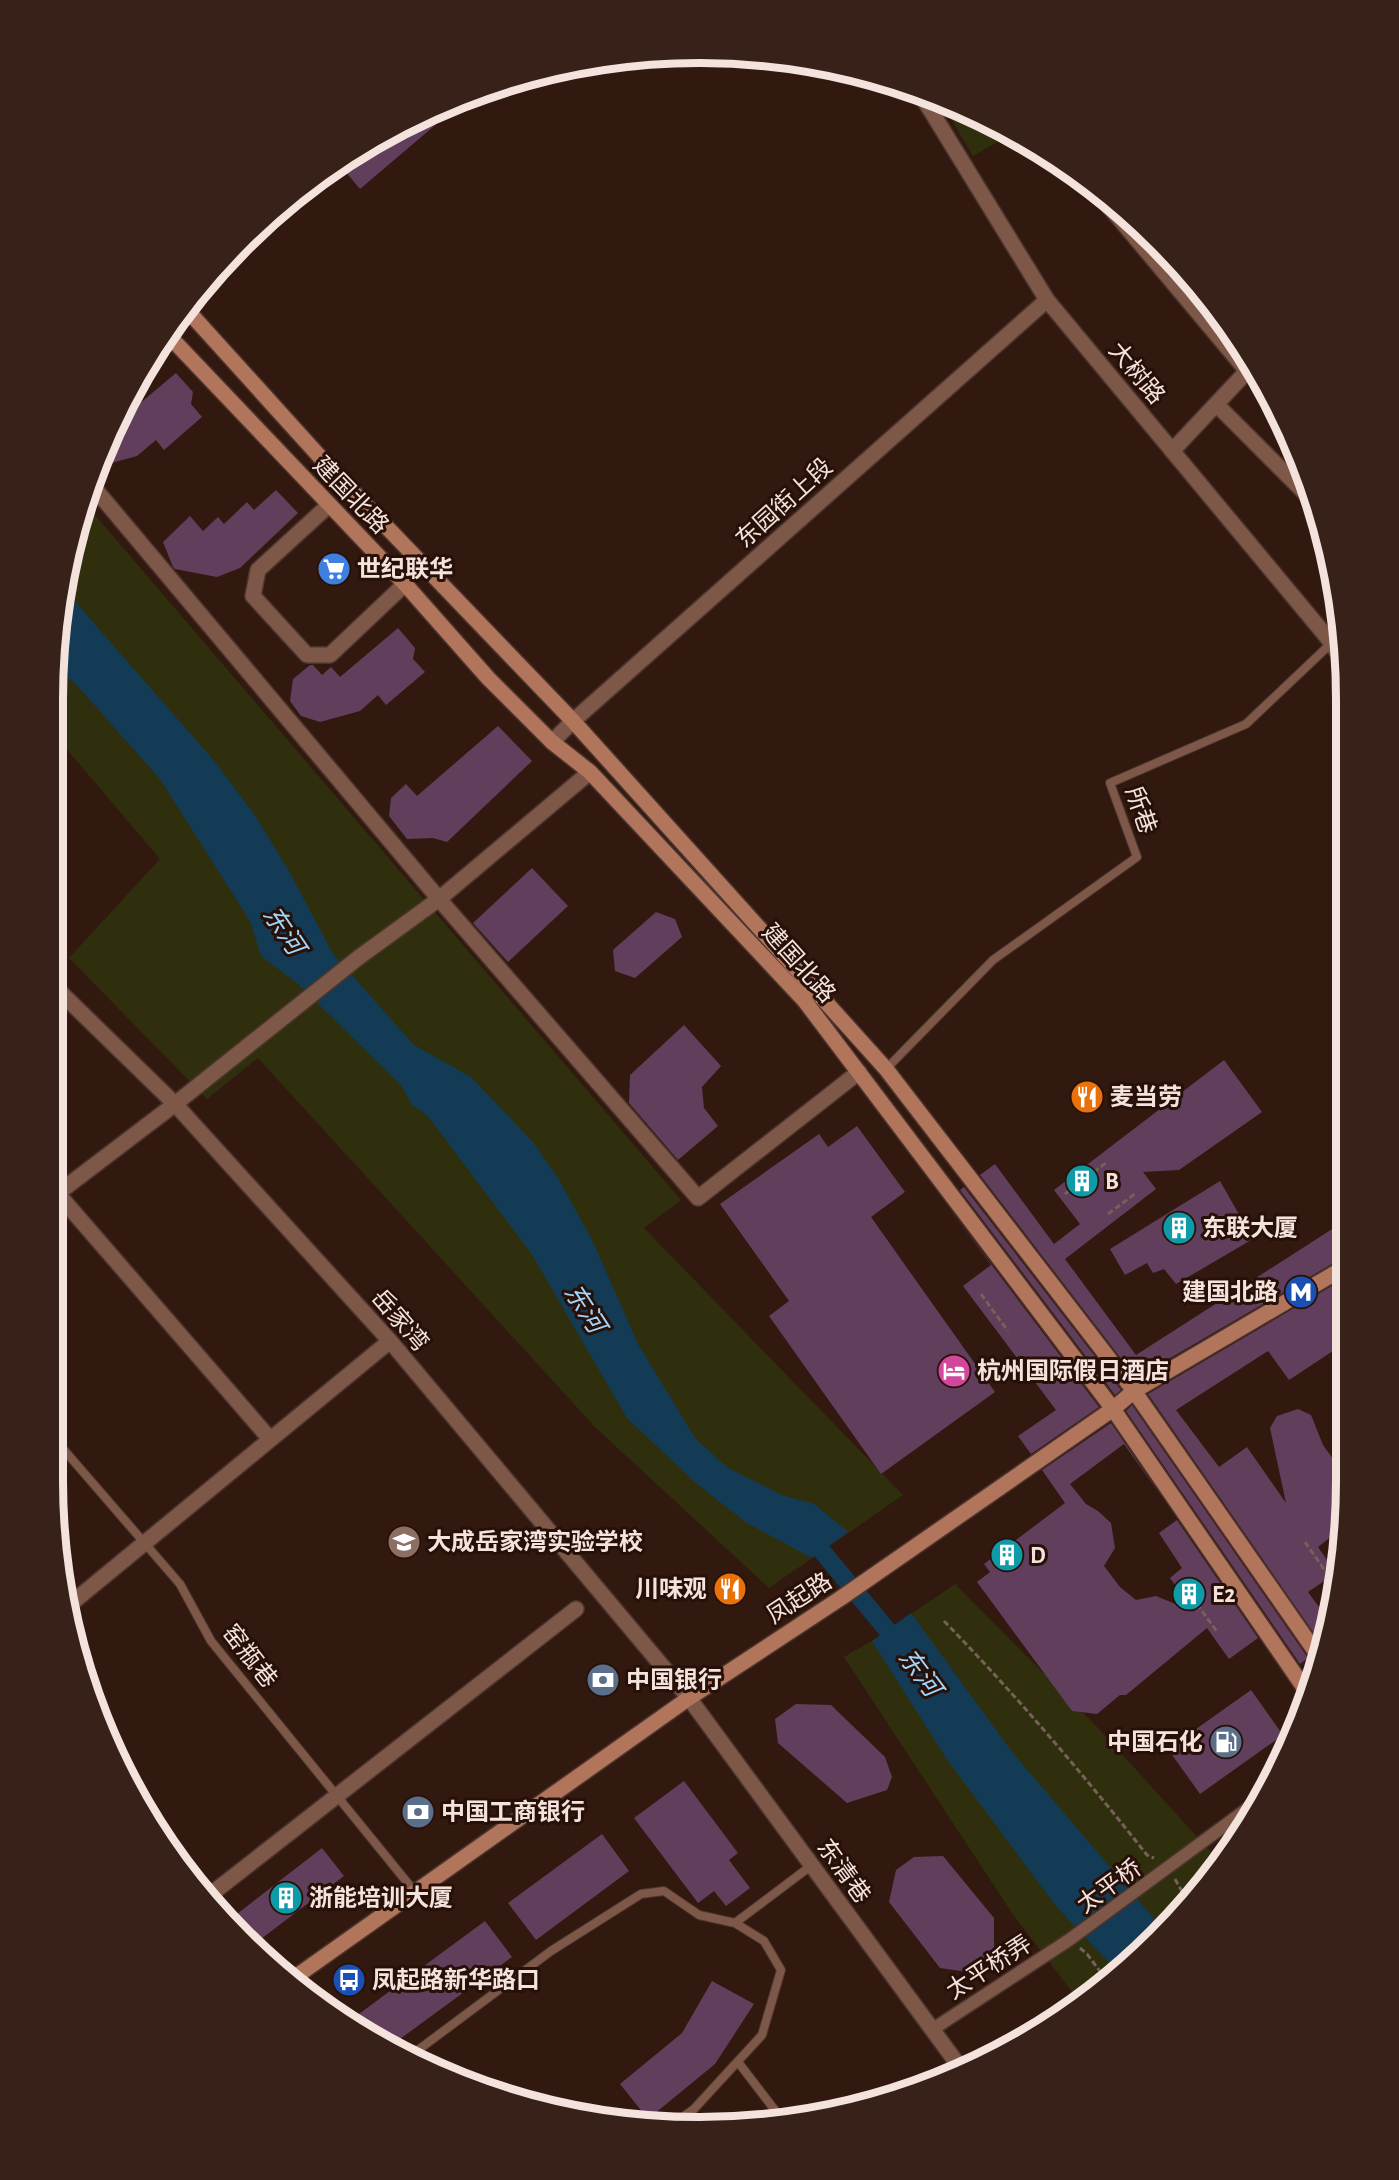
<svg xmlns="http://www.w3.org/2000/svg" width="1399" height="2180" viewBox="0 0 1399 2180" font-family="'Alegreya Sans','Noto Sans SC',sans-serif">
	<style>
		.green { fill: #2f2f0e }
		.water { fill: #143b56 }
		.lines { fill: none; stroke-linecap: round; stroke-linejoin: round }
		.canal { stroke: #143b56; stroke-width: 18 }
		.building { fill: #613e5b }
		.service-casing { stroke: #4d352d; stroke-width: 10 }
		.pedestrian-casing { stroke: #4d352d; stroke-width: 15 }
		.minor-casing { stroke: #4d352d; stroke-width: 18 }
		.tertiary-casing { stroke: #4d352d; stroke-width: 18 }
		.secondary-casing { stroke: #4d352d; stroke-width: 18 }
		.path { stroke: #766058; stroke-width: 3; stroke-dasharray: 6 3; stroke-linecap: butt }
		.service { stroke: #7d5747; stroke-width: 8 }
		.pedestrian { stroke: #7d5747; stroke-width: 12 }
		.minor { stroke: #7d5747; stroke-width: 15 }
		.tertiary { stroke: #7d5747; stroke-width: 15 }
		.secondary { stroke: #b1755c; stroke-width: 15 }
		.labels { text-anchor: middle; stroke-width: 6; stroke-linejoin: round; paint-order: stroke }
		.street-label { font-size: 24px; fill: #f4e2dc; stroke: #271008 }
		.poi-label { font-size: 24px; font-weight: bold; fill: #f4e2dc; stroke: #271008; text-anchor: start }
		.water-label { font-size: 26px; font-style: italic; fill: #a1d4fb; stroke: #271008 }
		.rim { fill: none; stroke: #f4e2dc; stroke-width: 8 }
	</style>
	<rect width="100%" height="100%" fill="#321910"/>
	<path class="green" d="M 941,102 L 1012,134 L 973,156 Z
		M 84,502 L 681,1200 L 644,1228 L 903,1495 L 769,1588 L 595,1427 L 258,1058 L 207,1099 L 69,958 L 160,859 L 58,739 L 58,615 Z
		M 955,1584 L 1099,1729 L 1220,1862 L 1186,1907 L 1079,2001 L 1012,1913 L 844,1657 L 872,1641 Z"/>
	<path class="water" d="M 64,589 L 216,763 L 256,817 L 289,871 L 333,954 L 414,1045 L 471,1077 L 532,1141 L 558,1178 L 593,1242 L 638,1344 L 695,1438 L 728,1468 L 782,1495 L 814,1504 L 848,1532 L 812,1558 L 747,1523 L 697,1484 L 627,1418 L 531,1253 L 427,1115 L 412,1105 L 401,1085 L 297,983 L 261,956 L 250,921 L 160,779 L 74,682 L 58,673 L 58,615 Z
		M 911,1613 L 1012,1752 L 1162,1928 L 1115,1969 L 1055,1905 L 946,1758 L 872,1641 Z"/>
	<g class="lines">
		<path class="canal" d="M 807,1533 L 902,1648"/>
	</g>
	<path class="building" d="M 459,102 L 460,104 L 360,189 L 340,165 L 413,119 Z
		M 176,373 L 193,392 L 191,404 L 202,417 L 164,450 L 156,440 L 137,456 L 97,467 L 114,425 Z
		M 276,490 L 298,513 L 240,568 L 217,577 L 175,569 L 173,567 L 163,542 L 190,516 L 203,531 L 218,517 L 224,524 L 247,502 L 254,510 Z
		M 398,628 L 415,648 L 413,659 L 425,672 L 386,705 L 378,695 L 360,711 L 320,722 L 301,716 L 290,701 L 293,679 L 310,665 L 313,665 L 322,675 L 331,667 L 340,677 Z
		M 498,726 L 532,761 L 447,842 L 433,838 L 407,839 L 389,816 L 391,798 L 406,784 L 417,796 Z
		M 532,868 L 568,906 L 508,962 L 473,923 Z
		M 656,912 L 675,919 L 682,937 L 635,978 L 615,971 L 613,950 Z
		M 684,1025 L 721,1066 L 702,1087 L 704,1108 L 718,1126 L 678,1160 L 629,1103 L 630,1075 Z
		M 1224,1060 L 1262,1112 L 1179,1170 L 1143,1172 L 1156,1189 L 1065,1259 L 1136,1355 L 1343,1222 L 1342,1259 L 1337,1261 L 1136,1378 L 980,1175 L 995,1164 L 1054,1244 L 1080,1224 L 1054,1190 Z
		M 857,1126 L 905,1192 L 871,1217 L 995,1392 L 881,1474 L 769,1316 L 789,1301 L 720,1204 L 819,1134 L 828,1147 Z
		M 1220,1181 L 1253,1239 L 1176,1284 L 1164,1269 L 1153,1273 L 1147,1263 L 1125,1275 L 1110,1249 Z
		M 964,1187 L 1121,1390 L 1115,1395 L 960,1190 Z
		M 944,1202 L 1099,1407 L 1031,1454 L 1018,1436 L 1056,1410 L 963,1286 L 991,1265 Z
		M 1342,1280 L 1342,1345 L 1289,1380 L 1268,1351 L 1176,1410 L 1219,1467 L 1247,1447 L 1286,1503 L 1270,1428 L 1277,1416 L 1298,1409 L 1311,1415 L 1323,1445 L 1341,1470 L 1341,1529 L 1318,1547 L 1336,1573 L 1308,1592 L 1327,1618 L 1320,1642 L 1148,1394 Z
		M 1132,1405 L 1308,1658 L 1300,1664 L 1126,1411 Z
		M 1111,1423 L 1159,1493 L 1124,1444 L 1070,1484 L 1086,1504 L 1098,1511 L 1111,1523 L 1115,1548 L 1104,1566 L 1120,1587 L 1136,1600 L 1156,1596 L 1195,1612 L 1170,1578 L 1182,1568 L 1159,1533 L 1177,1520 L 1258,1638 L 1229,1659 L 1207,1628 L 1126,1695 L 1120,1695 L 1097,1714 L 1072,1711 L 977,1582 L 990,1572 L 984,1564 L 1065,1503 L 1042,1470 Z
		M 1251,1690 L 1283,1735 L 1200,1794 L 1168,1749 Z
		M 796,1704 L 831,1705 L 885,1757 L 892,1777 L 887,1790 L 847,1803 L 778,1743 L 775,1719 Z
		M 684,1781 L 738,1853 L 729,1860 L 750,1888 L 726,1906 L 714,1891 L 698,1903 L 634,1818 Z
		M 602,1834 L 629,1871 L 536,1940 L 508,1903 Z
		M 322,1848 L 344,1876 L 253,1945 L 228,1921 Z
		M 943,1856 L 994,1918 L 994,1950 L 968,1972 L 940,1968 L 889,1902 L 896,1870 L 914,1857 Z
		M 485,1921 L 512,1957 L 389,2047 L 376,2041 L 348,2022 Z
		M 712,1981 L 754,2004 L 715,2064 L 648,2119 L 620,2084 L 682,2033 Z"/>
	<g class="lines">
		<g class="service-casing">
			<path id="service" d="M 886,1069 L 993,960 L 1137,857 L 1110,783 L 1246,724 L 1341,634
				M 58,1443 L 180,1584 L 211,1641 L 415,1892
				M 735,1923 L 812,1865
				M 410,2056 L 551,1951 L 641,1894 L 664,1891 L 699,1915 L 735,1923 L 764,1941 L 781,1970 L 762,2035 L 694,2109 L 670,2126
				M 738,2062 L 784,2122"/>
		</g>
		<g class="pedestrian-casing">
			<path id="pedestrian" d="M 933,2029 L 1069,1940 L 1258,1801"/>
		</g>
		<g class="minor-casing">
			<path id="minor" d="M 920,93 L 1047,300 L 1331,642 L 1345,664
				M 1098,193 L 1247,371
				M 1216,404 L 1312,500
				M 1172,451 L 1251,367
				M 90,483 L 439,899 L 698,1198 L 859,1072
				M 329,505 L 258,570 L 253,596 L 307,655 L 330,655 L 405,584
				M 552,742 L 573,721 L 1047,300
				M 58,1193 L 175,1104 L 358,958 L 439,899 L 590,772
				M 58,1194 L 270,1439
				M 68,1606 L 390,1341
				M 689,1698 L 962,2070
				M 1231,1849 L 1232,1848
				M 206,1898 L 576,1609"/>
		</g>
		<g class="tertiary-casing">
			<path id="tertiary" d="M 58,990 L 175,1104 L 390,1341 L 689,1698"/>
		</g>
		<g class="secondary-casing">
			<path id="secondary" d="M 188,311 L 330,468 L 573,721 L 886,1069 L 1134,1391 L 1317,1654
				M 170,337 L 405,584 L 488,678 L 552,742 L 590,772 L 804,1000 L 1113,1409 L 1307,1692
				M 291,1980 L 689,1698 L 841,1598 L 1113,1409 L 1134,1391 L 1342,1269"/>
		</g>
		<path class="path" d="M 1065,1194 L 1107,1162
			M 1108,1214 L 1136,1193
			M 981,1294 L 1008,1331
			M 1305,1542 L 1326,1572
			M 992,1564 L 1012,1550
			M 1181,1582 L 1218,1633
			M 944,1621 C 1016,1695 1083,1774 1147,1855 L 1154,1858
			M 1175,1879 L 1189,1904
			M 1080,1948 L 1087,1954 L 1105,1978"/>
		<use href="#service" class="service"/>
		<use href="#pedestrian" class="pedestrian"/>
		<use href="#minor" class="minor"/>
		<use href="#tertiary" class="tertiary"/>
		<use href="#secondary" class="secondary"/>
	</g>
	<defs>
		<g id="supermarket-disc" transform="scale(1.725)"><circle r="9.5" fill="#3f7fe0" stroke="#271008"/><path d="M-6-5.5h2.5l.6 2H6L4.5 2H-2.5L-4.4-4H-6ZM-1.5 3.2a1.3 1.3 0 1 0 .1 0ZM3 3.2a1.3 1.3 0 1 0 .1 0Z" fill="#fff"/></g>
		<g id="restaurant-disc" transform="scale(1.725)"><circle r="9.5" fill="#e8710a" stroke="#271008"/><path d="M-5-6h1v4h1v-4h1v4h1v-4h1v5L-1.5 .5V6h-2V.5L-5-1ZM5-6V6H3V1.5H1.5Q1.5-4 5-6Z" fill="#fff"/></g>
		<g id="building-disc" transform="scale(1.725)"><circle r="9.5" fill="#0f9aa8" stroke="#271008"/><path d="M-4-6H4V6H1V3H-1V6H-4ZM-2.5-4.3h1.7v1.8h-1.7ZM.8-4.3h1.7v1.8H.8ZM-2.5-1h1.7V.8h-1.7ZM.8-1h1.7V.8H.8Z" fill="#fff"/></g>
		<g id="metro-disc" transform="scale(1.725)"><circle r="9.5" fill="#1a4fb4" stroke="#271008"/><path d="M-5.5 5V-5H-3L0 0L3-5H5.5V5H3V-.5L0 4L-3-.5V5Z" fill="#fff"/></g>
		<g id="hotel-disc" transform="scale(1.725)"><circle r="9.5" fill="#d1479c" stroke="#271008"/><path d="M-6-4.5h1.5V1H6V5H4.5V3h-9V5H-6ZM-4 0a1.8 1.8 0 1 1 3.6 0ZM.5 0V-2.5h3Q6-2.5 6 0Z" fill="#fff"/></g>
		<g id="school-disc" transform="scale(1.725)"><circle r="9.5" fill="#8d6e63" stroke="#271008"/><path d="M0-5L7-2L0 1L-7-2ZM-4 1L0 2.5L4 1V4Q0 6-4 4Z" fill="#fff"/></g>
		<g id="bank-disc" transform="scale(1.725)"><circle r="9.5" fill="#5c6f8a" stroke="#271008"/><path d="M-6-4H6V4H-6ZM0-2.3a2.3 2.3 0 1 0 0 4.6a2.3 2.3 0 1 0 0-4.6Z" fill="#fff"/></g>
		<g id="fuel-disc" transform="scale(1.725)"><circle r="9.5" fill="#5c6f8a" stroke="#271008"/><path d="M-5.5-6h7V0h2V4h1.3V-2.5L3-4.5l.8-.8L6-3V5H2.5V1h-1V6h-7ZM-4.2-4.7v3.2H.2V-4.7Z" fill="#fff"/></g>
		<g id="bus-disc" transform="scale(1.725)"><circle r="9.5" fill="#1a4fb4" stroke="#271008"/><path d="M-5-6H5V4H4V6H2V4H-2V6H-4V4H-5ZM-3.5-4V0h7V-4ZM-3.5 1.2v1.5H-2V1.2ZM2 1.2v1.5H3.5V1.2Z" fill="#fff"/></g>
	</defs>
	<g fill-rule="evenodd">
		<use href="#supermarket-disc" x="334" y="569"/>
		<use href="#restaurant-disc" x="1087" y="1097"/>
		<use href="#building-disc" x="1082" y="1181"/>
		<use href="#building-disc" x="1179" y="1228"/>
		<use href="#metro-disc" x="1301" y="1292"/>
		<use href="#hotel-disc" x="954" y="1371"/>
		<use href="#school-disc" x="404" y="1542"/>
		<use href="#building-disc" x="1007" y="1555"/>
		<use href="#restaurant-disc" x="730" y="1589"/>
		<use href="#building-disc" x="1189" y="1594"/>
		<use href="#bank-disc" x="603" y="1680"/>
		<use href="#fuel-disc" x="1226" y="1742"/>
		<use href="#bank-disc" x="418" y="1812"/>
		<use href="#building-disc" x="286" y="1898"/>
		<use href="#bus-disc" x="349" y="1980"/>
	</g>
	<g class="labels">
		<g class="street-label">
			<text transform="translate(1137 373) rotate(50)" y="8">大树路</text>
			<text transform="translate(351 495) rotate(46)" y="8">建国北路</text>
			<text transform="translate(784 503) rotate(-42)" y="8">东园街上段</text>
			<text transform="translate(1141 810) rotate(71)" y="8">所巷</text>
			<text transform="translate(799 963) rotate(48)" y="8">建国北路</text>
			<text transform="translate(400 1320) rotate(49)" y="8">岳家湾</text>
			<text transform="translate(799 1598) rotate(-33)" y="8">凤起路</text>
			<text transform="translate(250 1656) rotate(52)" y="8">窑瓶巷</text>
			<text transform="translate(844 1871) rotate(54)" y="8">东清巷</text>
			<text transform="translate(1109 1886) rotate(-36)" y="8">太平桥</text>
			<text transform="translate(989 1967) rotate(-33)" y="8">太平桥弄</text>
		</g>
		<g class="poi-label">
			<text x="357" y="577">世纪联华</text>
			<text x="1110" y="1105">麦当劳</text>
			<text x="1105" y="1189">B</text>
			<text x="1202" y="1236">东联大厦</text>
			<text x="1278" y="1300" text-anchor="end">建国北路</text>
			<text x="977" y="1379">杭州国际假日酒店</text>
			<text x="427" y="1550">大成岳家湾实验学校</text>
			<text x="1030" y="1563">D</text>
			<text x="707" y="1597" text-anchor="end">川味观</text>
			<text x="1212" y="1602">E2</text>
			<text x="626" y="1688">中国银行</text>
			<text x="1203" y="1750" text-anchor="end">中国石化</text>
			<text x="441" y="1820">中国工商银行</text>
			<text x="309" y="1906">浙能培训大厦</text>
			<text x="372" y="1988">凤起路新华路口</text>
		</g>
		<g class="water-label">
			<text transform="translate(284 930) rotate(56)" y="9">东河</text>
			<text transform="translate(585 1308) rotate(57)" y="9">东河</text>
			<text transform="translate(920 1672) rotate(53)" y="9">东河</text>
		</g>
	</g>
	<path d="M0 0H1399V2180H0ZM699 63H700A636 636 0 0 1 1336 699V1481A636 636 0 0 1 700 2117H699A636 636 0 0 1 63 1481V699A636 636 0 0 1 699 63Z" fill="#372119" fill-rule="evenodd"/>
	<path class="rim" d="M699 63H700A636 636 0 0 1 1336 699V1481A636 636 0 0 1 700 2117H699A636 636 0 0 1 63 1481V699A636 636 0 0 1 699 63Z"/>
</svg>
